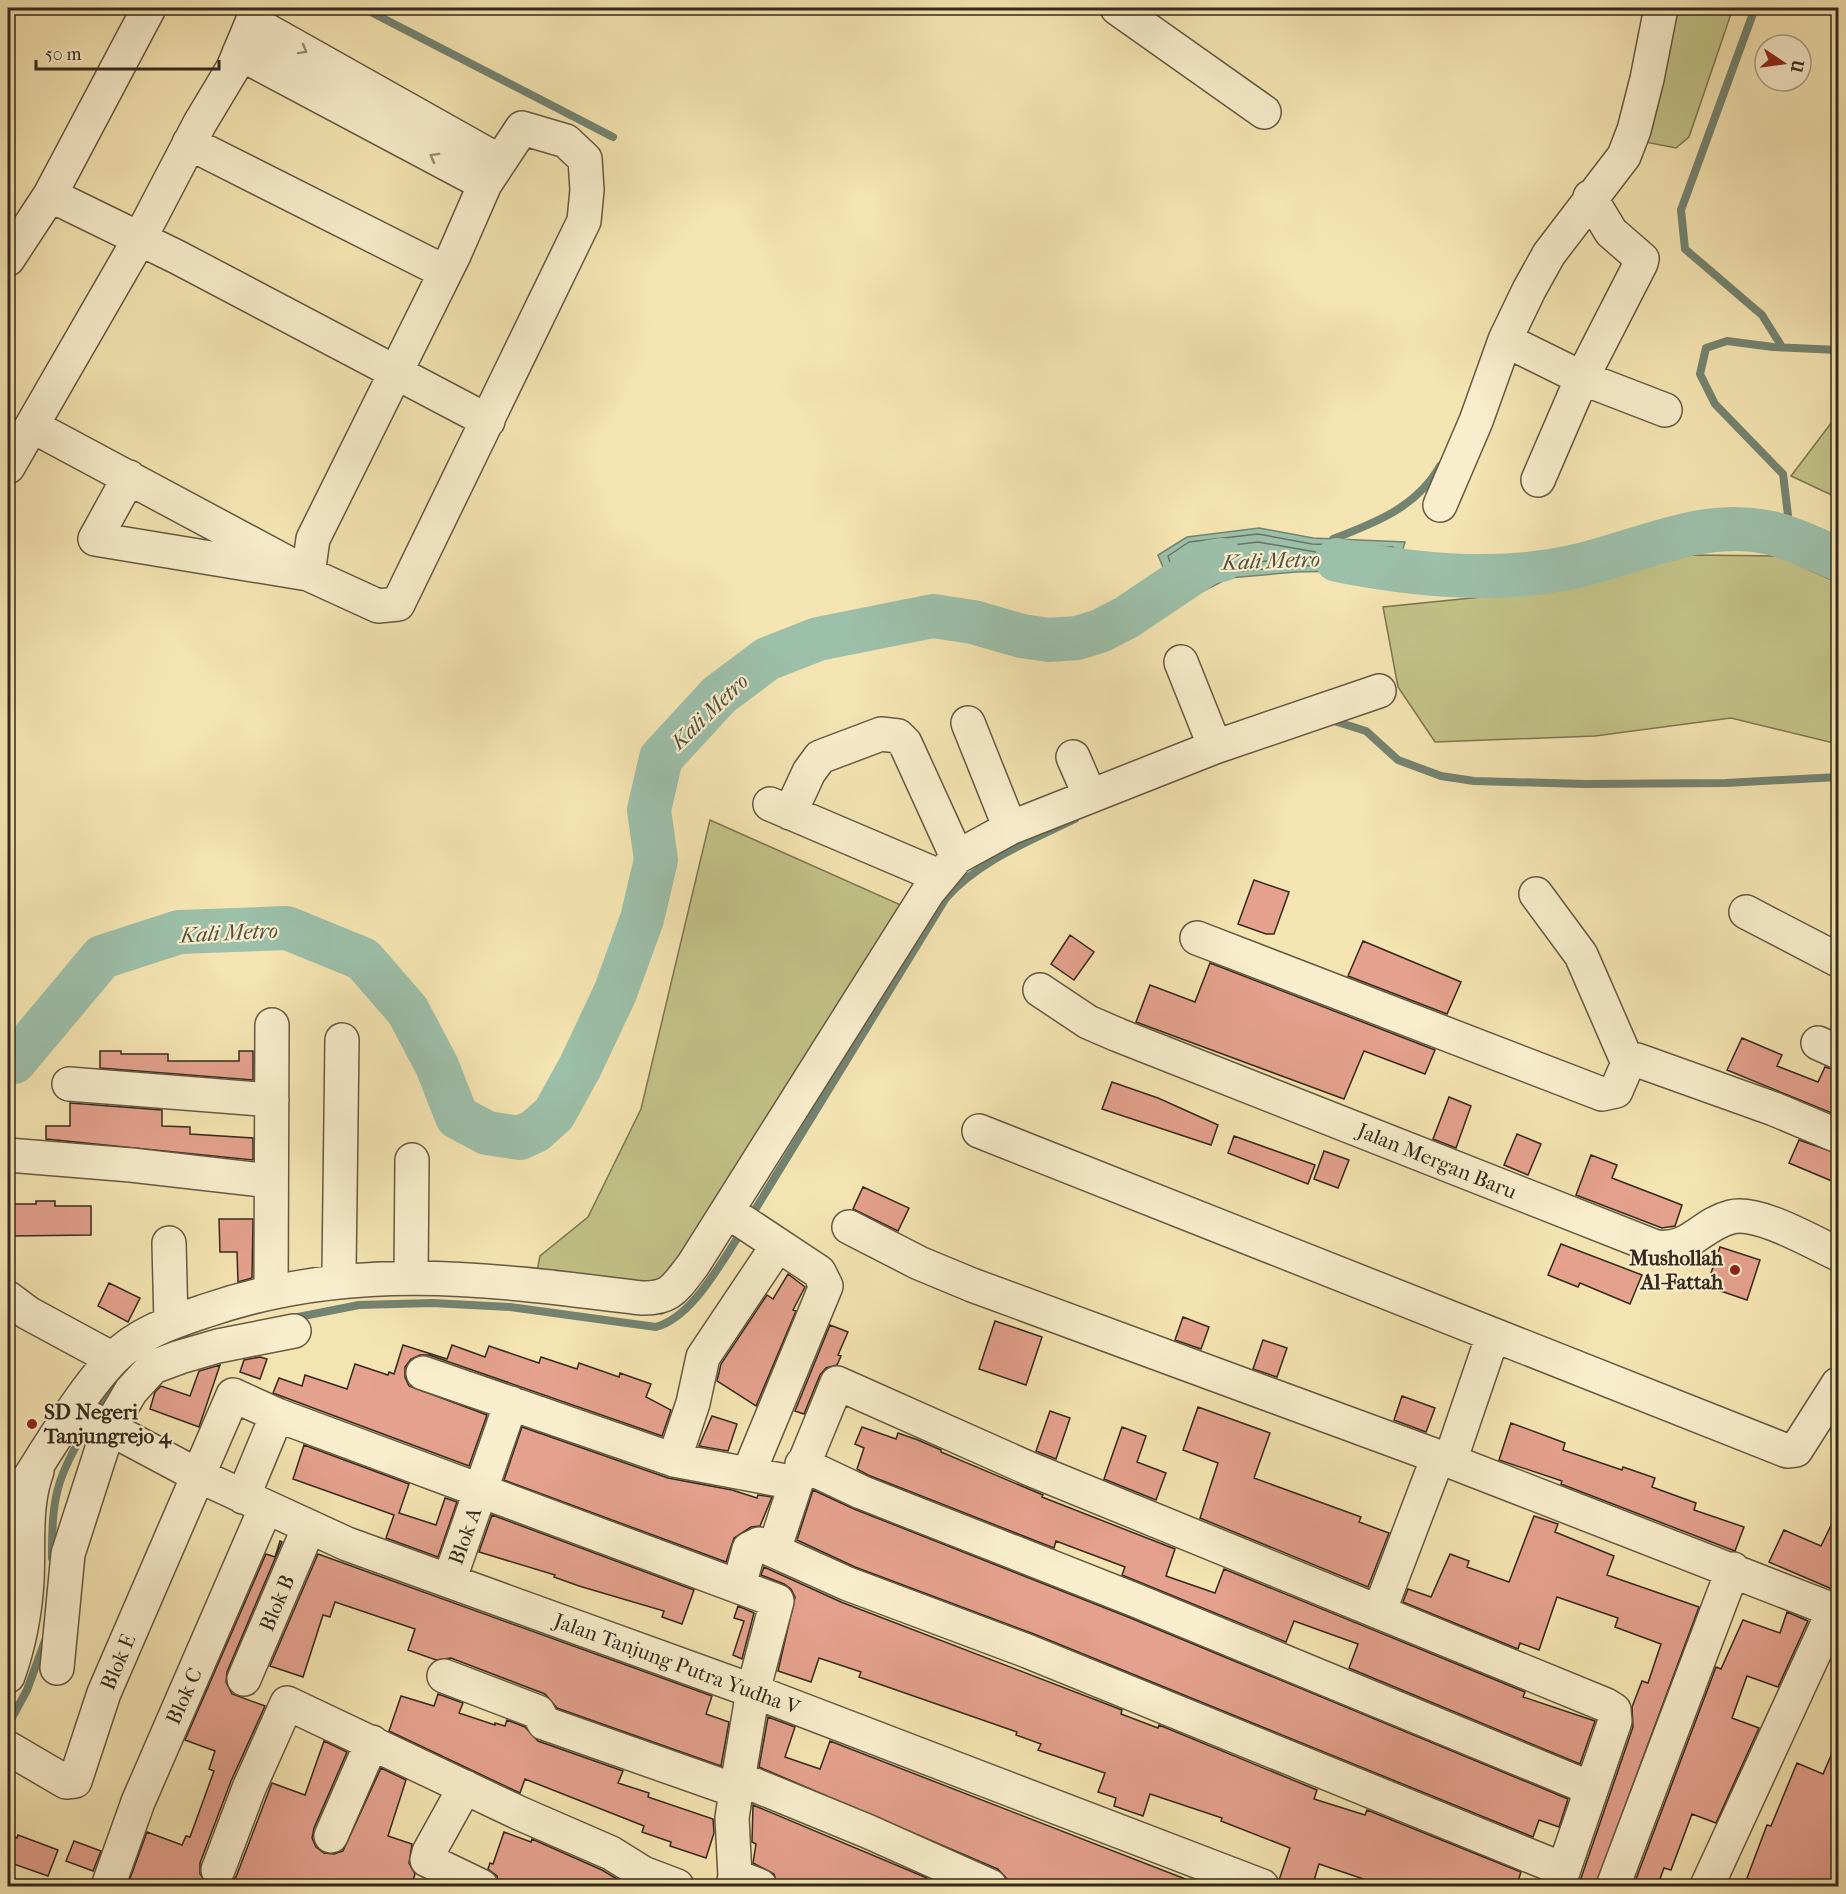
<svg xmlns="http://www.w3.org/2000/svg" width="1846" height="1894" viewBox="0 0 1846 1894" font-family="'IM FELL French Canon',serif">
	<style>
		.green { fill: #c2c287; stroke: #7c7652; stroke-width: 1.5 }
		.water { fill: #9cbfa9; stroke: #738371; stroke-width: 1.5 }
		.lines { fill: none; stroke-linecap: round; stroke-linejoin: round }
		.shore { stroke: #687463; stroke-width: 1.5 }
		.stream { stroke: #738371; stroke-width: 8 }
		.river { stroke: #9cbfa9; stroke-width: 44 }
		.building { fill: #e4a18d; stroke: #35291d; stroke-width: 1.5 }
		.minor-casing { stroke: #655842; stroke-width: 36 }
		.minor { stroke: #f8edcc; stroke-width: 33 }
		.oneway { stroke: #968b74 }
		.poi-dot { fill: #8f2418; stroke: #f8edcc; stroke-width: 2 }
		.labels { text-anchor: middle; stroke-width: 4.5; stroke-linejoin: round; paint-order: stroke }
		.street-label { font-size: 21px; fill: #35291d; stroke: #f8edcc }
		.poi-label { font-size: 21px; font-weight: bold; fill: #35291d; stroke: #f8edcc; text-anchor: end }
		.water-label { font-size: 22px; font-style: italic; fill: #4f4e40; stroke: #f8edcc }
	</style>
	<rect width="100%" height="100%" fill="#f4e4b1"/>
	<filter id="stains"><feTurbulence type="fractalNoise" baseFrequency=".00333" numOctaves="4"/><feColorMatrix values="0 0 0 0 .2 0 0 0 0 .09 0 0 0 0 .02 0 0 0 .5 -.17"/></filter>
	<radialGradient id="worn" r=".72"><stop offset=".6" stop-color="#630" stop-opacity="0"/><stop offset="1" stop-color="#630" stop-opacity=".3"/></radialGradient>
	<path class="green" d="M 1665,8 L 1733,8 L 1689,137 L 1676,148 L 1640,141 Z
		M 1838,414 L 1838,498 L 1791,476 Z
		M 1691,555 L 1780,556 L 1838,583 L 1838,744 L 1731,718 L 1595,736 L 1435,742 L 1398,687 L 1383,607 L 1562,589 Z
		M 710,820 L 921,914 L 678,1306 L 662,1314 L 533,1292 L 540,1256 L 588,1217 L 641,1109 Z"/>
	<path class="water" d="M 1259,528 L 1313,538 L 1405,542 L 1395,577 L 1341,571 L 1296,572 L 1229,578 L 1178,604 L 1158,555 L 1187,537 Z"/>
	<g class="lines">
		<path class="shore" d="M 1258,534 L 1312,544 L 1393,547 L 1396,551 L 1389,570 L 1341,565 L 1296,566 L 1229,572 L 1183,594 L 1180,593 L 1168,556 L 1189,542 Z
			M 1258,542 L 1316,552 L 1318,556 L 1226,565 L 1187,584 L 1176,562 L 1192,550 Z
			M 1209,557 L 1210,562 L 1192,571 L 1189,570 L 1188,563 L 1195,558 Z"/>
		<path class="stream" d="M 363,8 L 613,137
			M 1755,8 L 1681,210 L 1685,249 L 1762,315 L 1782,347
			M 1771,533 L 1788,515 L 1783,474 L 1715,404 L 1700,374 L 1706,348 L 1727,341 L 1773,347 L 1838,350
			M 1333,547 L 1333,539 C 1375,523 1417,507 1440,466
			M 1331,720 L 1366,731 L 1398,760 L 1441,776 L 1474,781 L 1585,784 L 1726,783 L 1838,777
			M 750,1218 L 946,898 C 980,860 1030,841 1075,819
			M 293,1318 L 359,1305 L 432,1303 L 510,1307 L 656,1327 C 693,1317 721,1262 742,1231
			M 95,1412 L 121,1379
			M 52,1558 C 52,1495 56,1480 88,1425
			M 8,1725 L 27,1690 L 45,1641"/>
		<path class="river" d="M 1337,560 C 1412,575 1496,584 1572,567 C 1639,553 1700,517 1771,533 C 1793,538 1817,550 1838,559
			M 8,1063 L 14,1062 L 102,957 L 179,932 L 287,928 L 363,959 L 408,1011 L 437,1066 L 457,1117 L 487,1133 L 520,1138 L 535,1131 L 554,1114 L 580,1067 L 615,993 L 642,919 L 656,860 L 649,810 L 661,758 L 719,695 L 767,659 L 818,639 L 933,616 L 973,622 L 1022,636 L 1049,640 L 1077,638 L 1100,631 L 1127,617 L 1209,562 L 1222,560"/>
	</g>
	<path class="building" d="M 1254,880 L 1289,892 L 1274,934 L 1266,934 L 1238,924 Z
		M 1070,935 L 1094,952 L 1074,980 L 1051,964 Z
		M 1363,941 L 1461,982 L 1447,1014 L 1348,976 Z
		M 1210,963 L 1435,1050 L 1425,1074 L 1364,1051 L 1344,1099 L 1136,1022 L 1150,985 L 1195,1002 Z
		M 1742,1038 L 1782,1055 L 1777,1066 L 1818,1082 L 1825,1067 L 1839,1071 L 1839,1116 L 1727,1070 Z
		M 100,1051 L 121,1051 L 121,1054 L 168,1054 L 168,1061 L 239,1061 L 239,1051 L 253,1051 L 253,1080 L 100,1068 Z
		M 1112,1082 L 1158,1098 L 1218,1125 L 1211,1145 L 1102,1109 Z
		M 1449,1097 L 1471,1106 L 1456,1148 L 1433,1139 Z
		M 70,1103 L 162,1110 L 162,1126 L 190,1127 L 190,1134 L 253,1138 L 253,1160 L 46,1139 L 46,1126 L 70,1126 Z
		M 1517,1134 L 1541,1144 L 1528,1175 L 1504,1165 Z
		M 1234,1136 L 1315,1165 L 1308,1184 L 1228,1153 Z
		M 1799,1140 L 1839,1154 L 1839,1184 L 1789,1163 Z
		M 1324,1151 L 1349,1160 L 1338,1188 L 1314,1179 Z
		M 1591,1155 L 1617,1165 L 1612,1178 L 1682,1205 L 1675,1226 L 1662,1228 L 1576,1195 Z
		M 863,1187 L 909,1208 L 898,1231 L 853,1209 Z
		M 36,1201 L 55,1201 L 55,1206 L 91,1206 L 91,1235 L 12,1236 L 12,1204 L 36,1204 Z
		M 219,1219 L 253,1219 L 252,1278 L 238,1282 L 237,1252 L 220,1252 Z
		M 1561,1244 L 1642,1275 L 1630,1304 L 1580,1283 L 1578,1287 L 1548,1275 Z
		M 1720,1247 L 1760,1260 L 1747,1300 L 1709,1287 L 1712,1279 L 1709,1279 Z
		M 788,1274 L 805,1287 L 793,1310 L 796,1311 L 756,1406 L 717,1381 L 721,1364 L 767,1295 L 773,1299 Z
		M 109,1283 L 140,1298 L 128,1322 L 98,1306 Z
		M 1183,1317 L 1209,1327 L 1201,1349 L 1175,1340 Z
		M 995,1321 L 1042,1337 L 1026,1385 L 979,1369 Z
		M 830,1325 L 848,1332 L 838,1355 L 841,1356 L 837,1365 L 826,1368 L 820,1375 L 804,1414 L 795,1411 Z
		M 1263,1340 L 1287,1348 L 1277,1377 L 1253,1369 Z
		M 403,1345 L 447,1359 L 452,1345 L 485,1357 L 489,1346 L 539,1363 L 541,1357 L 577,1369 L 579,1363 L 619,1377 L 620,1373 L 651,1384 L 646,1397 L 671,1410 L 662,1436 L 429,1355 L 420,1355 L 411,1359 L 405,1367 L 405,1377 L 409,1386 L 487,1415 L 469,1466 L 273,1393 L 279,1378 L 302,1386 L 305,1375 L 347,1389 L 355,1364 L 388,1375 L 389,1372 L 394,1374 Z
		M 260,1357 L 267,1359 L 260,1379 L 240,1372 L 244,1360 Z
		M 220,1365 L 199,1427 L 150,1409 L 155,1392 L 161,1386 L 190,1396 L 199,1371 Z
		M 1402,1396 L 1435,1408 L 1426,1432 L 1394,1420 Z
		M 1198,1407 L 1270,1433 L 1254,1478 L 1361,1517 L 1359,1522 L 1389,1533 L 1368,1587 L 1200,1518 L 1218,1463 L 1183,1450 Z
		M 1050,1411 L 1070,1418 L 1056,1459 L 1036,1451 Z
		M 712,1416 L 737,1424 L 728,1451 L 699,1446 Z
		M 1511,1423 L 1565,1443 L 1563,1450 L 1622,1470 L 1623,1467 L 1655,1478 L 1652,1487 L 1696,1503 L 1694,1510 L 1744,1527 L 1735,1551 L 1561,1484 L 1562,1481 L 1499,1460 Z
		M 522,1427 L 668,1478 L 732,1490 L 757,1498 L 758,1495 L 772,1497 L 760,1526 L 751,1527 L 734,1538 L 726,1562 L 504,1480 Z
		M 862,1427 L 896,1439 L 898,1433 L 918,1440 L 941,1450 L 941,1452 L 1043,1495 L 1042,1497 L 1175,1549 L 1166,1576 L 1215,1593 L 1224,1569 L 1525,1692 L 1523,1697 L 1595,1721 L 1580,1764 L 1349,1668 L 1358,1644 L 1294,1621 L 1286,1642 L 1122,1575 L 1125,1567 L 1056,1541 L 1054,1548 L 868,1475 L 857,1469 L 864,1448 L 855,1444 Z
		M 1122,1427 L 1146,1436 L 1137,1462 L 1166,1473 L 1156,1500 L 1104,1479 Z
		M 304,1445 L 409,1484 L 399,1513 L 436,1525 L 445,1498 L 457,1502 L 438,1557 L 386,1538 L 394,1515 L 293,1479 Z
		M 813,1490 L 854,1509 L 1128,1617 L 1568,1799 L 1559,1827 L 1539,1820 L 1533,1837 L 1034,1634 L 855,1567 L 797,1540 Z
		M 1839,1509 L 1839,1592 L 1769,1562 L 1784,1530 L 1821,1546 Z
		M 492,1515 L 694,1590 L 682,1624 L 662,1617 L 664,1611 L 579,1586 L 554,1577 L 555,1575 L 479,1552 Z
		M 1534,1516 L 1558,1524 L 1555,1532 L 1614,1556 L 1607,1575 L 1699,1607 L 1595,1887 L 1578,1887 L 1633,1727 L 1632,1707 L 1642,1681 L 1648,1683 L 1661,1644 L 1615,1627 L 1618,1618 L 1557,1597 L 1539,1650 L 1520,1643 L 1518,1649 L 1403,1602 L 1408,1589 L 1431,1597 L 1450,1554 L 1469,1561 L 1467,1567 L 1509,1582 Z
		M 280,1541 L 282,1542 L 227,1672 L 226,1682 L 232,1694 L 265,1706 L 231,1781 L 200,1863 L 200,1874 L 210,1887 L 128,1884 L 147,1832 L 182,1845 L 186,1836 L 190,1837 L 214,1771 L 209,1769 L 215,1751 L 185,1740 L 266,1554 L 275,1557 Z
		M 318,1554 L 712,1696 L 706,1714 L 729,1722 L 721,1766 L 557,1708 L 545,1694 L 451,1658 L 436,1660 L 408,1650 L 415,1629 L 335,1602 L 330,1617 L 323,1615 L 303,1677 L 270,1666 Z
		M 764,1567 L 841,1602 L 1122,1710 L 1121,1714 L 1158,1728 L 1159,1725 L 1317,1790 L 1314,1799 L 1365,1815 L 1367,1810 L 1521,1872 L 1516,1887 L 1387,1887 L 1319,1864 L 1312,1887 L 1280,1887 L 1279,1880 L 1290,1848 L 1221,1821 L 1222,1818 L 1150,1794 L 1143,1816 L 1114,1806 L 1116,1798 L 1098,1792 L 1105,1773 L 1038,1750 L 1041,1744 L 1016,1735 L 1017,1732 L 859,1677 L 861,1672 L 819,1658 L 811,1682 L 778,1671 L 795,1597 L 791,1589 L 784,1584 L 761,1575 Z
		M 738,1606 L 754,1613 L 742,1659 L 733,1655 L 744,1621 L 734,1618 Z
		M 1787,1612 L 1808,1621 L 1778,1687 L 1747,1676 L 1732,1718 L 1759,1728 L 1716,1823 L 1692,1814 L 1671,1870 L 1664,1868 L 1657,1887 L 1633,1887 L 1716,1667 L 1721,1669 L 1743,1620 L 1780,1633 Z
		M 438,1694 L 463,1703 L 459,1713 L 495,1725 L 495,1723 L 505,1726 L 507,1720 L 525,1727 L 538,1741 L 623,1771 L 618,1783 L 649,1793 L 648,1797 L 713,1819 L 714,1833 L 706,1858 L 670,1846 L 671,1842 L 642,1832 L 644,1826 L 525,1779 L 520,1793 L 389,1731 L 401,1696 L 434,1706 Z
		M 768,1717 L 795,1727 L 785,1757 L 820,1769 L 830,1741 L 1206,1887 L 1029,1887 L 1007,1879 L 998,1869 L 759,1767 Z
		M 1839,1737 L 1839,1887 L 1768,1887 L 1747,1878 L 1767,1825 L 1771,1826 L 1797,1763 L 1823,1774 Z
		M 324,1741 L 347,1752 L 314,1828 L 312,1838 L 316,1847 L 324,1853 L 334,1854 L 343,1851 L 381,1768 L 406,1780 L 388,1836 L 412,1844 L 409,1863 L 415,1874 L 411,1887 L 226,1887 L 236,1877 L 272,1783 L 305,1795 Z
		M 753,1805 L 927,1878 L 924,1887 L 778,1887 L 774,1874 L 753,1863 L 756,1844 L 752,1842 Z
		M 504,1832 L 531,1842 L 532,1839 L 602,1870 L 624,1883 L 623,1887 L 499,1887 L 497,1876 L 488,1869 L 490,1863 L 493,1864 Z
		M 8,1835 L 17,1838 L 18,1835 L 58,1850 L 48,1876 L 8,1862 Z
		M 74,1841 L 101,1851 L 93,1871 L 66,1861 Z"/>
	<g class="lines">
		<g class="minor-casing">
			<path id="minor" d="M 1117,8 L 1264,112
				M 252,22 L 499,161
				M 239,53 L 485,184
				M 522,128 L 566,141 L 585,159 L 587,190 L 584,221 L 398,604 L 378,606 L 308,574 L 313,539 L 454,255 L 485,184 Z
				M 189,143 L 445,272
				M 50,195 L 177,257 L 488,421
				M 8,259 L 50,195 L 149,8
				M 1505,340 L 1582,378 L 1665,410
				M 32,426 L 308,574 L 95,539 L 129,477
				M 8,467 L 140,238 L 200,123 L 233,68 L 258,8
				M 1538,480 L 1582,378 L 1641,263 L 1642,259 L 1611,232 L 1590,197
				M 1440,505 L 1476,421 L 1505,340 L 1529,290 L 1549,254 L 1624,156 L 1634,130 L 1647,79 L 1661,8
				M 1181,662 L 1215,747
				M 968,723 L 1010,828
				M 1073,757 L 1090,796
				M 770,804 L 939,876
				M 790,813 L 809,772 L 820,757 L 881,734 L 898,736 L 905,743 L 957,857
				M 1536,894 L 1581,955 L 1628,1063
				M 1746,912 L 1838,960
				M 1197,938 L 1602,1094 L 1616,1091 L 1628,1063 L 1637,1060 L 1774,1109 L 1838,1136
				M 1040,990 L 1088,1022 L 1118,1035 L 1656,1247 C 1691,1251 1700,1225 1731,1217 C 1758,1210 1812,1242 1838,1254
				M 1818,1043 L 1838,1052
				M 69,1084 L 272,1100
				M 979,1131 L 1787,1451 L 1796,1450 L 1838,1384
				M 8,1155 L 131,1165 L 270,1181
				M 727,1211 L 819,1272 L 826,1286 L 749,1472
				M 849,1227 L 919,1263 L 972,1285 L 1450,1461 L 1838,1612
				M 169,1243 L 171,1323
				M 339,1271 L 342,1040
				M 411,1277 L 412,1160
				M 271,1292 L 272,1025
				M 8,1298 L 28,1313 L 113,1359
				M 423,1373 L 674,1460 L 796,1483 L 837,1383 L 1030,1469 L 1606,1705 L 1614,1710 L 1615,1721 L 1558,1886
				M 75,1410 L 197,1475 L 347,1544 L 753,1691 L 1262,1886
				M 674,1460 L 693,1403 L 703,1357 L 778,1245
				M 1450,1461 L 1493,1335
				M 802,1464 L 861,1492 L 1135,1600 L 1590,1788
				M 8,1497 L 16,1496 L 22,1489 C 48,1449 82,1391 113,1359 C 138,1333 172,1322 205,1311 C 353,1260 489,1279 641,1298 C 671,1299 675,1288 693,1265 L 928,892 L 957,857 L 1010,828 L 1215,747 L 1379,691
				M 243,1497 L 277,1415 L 777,1601 L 753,1691 L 735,1798 L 732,1818 L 735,1876 L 733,1886
				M 774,1550 L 796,1483
				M 449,1581 L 511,1403
				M 739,1586 L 749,1549 L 759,1544 L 848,1584 L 1027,1651 L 1562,1869
				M 1379,1612 L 1438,1457
				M 57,1668 L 68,1554 L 108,1430 L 131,1391 L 153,1367 L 180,1357 L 218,1346 L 294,1331
				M 8,1676 C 19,1645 25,1614 27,1581 C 29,1544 24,1506 37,1471
				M 444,1676 L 538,1712 L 544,1723 L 737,1791
				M 244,1679 L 309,1527
				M 8,1748 L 66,1782 L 75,1781 L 104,1693 L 233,1395 L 277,1415
				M 740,1779 L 867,1831 L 990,1886
				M 465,1787 L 429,1852 L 427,1860 L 481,1886
				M 331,1836 L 372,1742
				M 218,1870 L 249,1788 L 287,1703 L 519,1813 L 611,1853 L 643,1873 L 677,1886
				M 735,1876 L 760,1886
				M 108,1886 L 138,1802 L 266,1507
				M 1613,1886 L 1733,1569
				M 1707,1886 L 1834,1610"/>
		</g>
		<use href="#minor" class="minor"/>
	</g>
	<defs><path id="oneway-chevron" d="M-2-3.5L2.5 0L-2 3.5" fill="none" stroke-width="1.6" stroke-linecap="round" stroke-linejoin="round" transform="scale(1.5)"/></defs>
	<g class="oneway">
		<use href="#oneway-chevron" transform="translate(303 50) rotate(29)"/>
		<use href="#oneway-chevron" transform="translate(434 157) rotate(-151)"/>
	</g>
	<g class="poi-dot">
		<circle cx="1735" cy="1270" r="6"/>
		<circle cx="32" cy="1424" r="6"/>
	</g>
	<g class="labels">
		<g class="street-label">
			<text transform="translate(1437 1161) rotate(22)" y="7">Jalan Mergan Baru</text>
			<text transform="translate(465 1536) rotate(-70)" y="7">Blok A</text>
			<text transform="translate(277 1603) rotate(-67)" y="7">Blok B</text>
			<text transform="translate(118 1662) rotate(-67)" y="7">Blok E</text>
			<text transform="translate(677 1664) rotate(20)" y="7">Jalan Tanjung Putra Yudha V</text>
			<text transform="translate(184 1696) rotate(-66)" y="7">Blok C</text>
		</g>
		<g class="poi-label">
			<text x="1723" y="1265">Mushollah<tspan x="1723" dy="24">Al-Fattah</tspan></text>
			<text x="44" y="1419" text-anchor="start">SD Negeri<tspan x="44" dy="24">Tanjungrejo 4</tspan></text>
		</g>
		<g class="water-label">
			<text transform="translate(1271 560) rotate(-2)" y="8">Kali Metro</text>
			<text transform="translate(709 711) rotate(-44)" y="8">Kali Metro</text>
			<text transform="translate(229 932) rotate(-3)" y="8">Kali Metro</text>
		</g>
	</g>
	<rect width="1846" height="1894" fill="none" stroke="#f4e4b1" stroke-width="30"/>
	<rect x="9" y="9" width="1828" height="1876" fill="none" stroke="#35291d" stroke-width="3"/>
	<rect x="15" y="15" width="1816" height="1864" fill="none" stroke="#35291d" stroke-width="1.5"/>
	<g transform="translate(1783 63) rotate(103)"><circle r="28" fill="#f8edcc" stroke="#aa9f86" stroke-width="1.5"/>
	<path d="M0-4.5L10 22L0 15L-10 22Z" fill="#8f2418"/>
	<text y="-9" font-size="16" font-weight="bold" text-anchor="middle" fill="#35291d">U</text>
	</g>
	<path d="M36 60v9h183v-9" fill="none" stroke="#35291d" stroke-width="3"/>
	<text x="45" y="60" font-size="18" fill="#35291d" stroke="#f8edcc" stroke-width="4.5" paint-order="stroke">50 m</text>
	<rect width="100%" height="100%" filter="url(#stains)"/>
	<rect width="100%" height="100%" fill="url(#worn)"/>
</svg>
